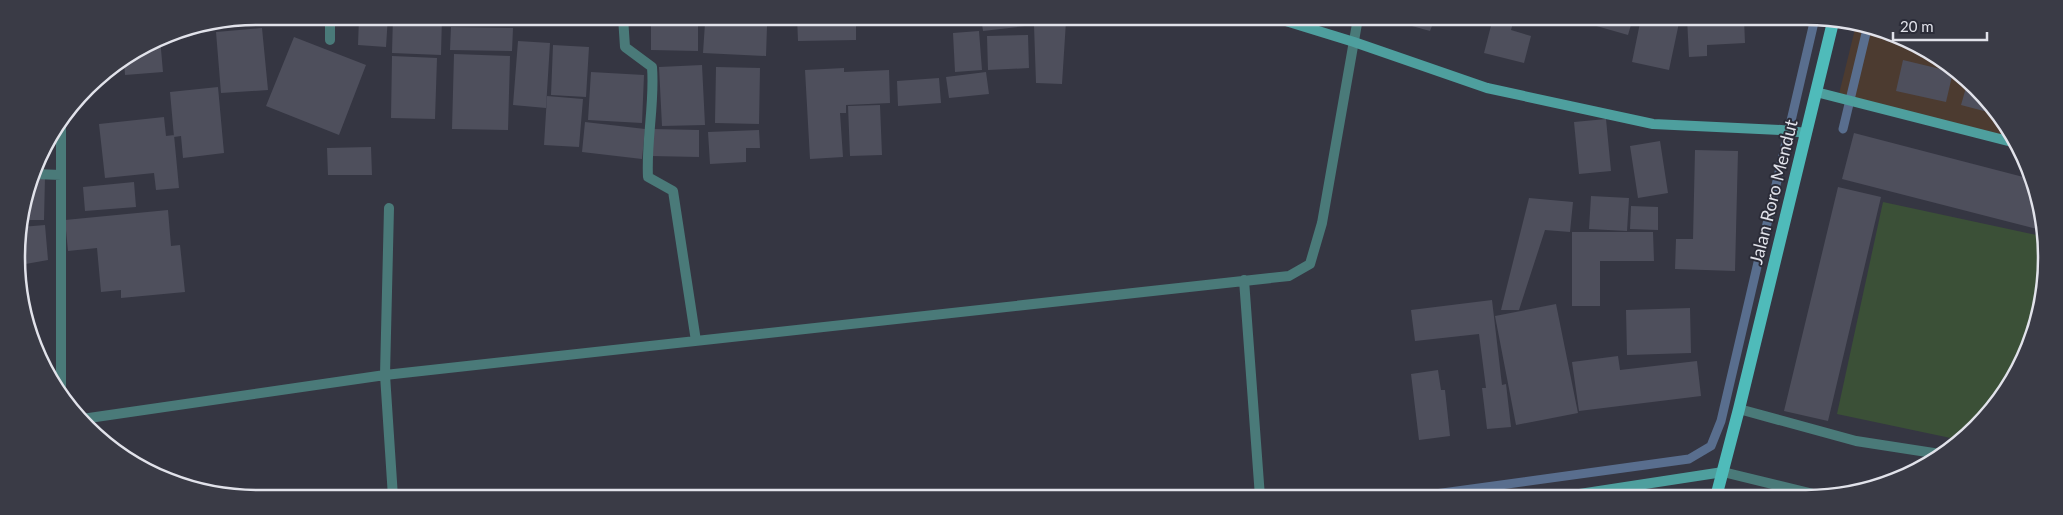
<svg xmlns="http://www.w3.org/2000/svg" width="2063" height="515" viewBox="0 0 2063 515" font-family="Lato,sans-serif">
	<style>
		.commercial { fill: #4c3b30 }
		.green { fill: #3b5037 }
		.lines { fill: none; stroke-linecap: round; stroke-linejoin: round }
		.stream { stroke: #596e8e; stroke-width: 9 }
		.building { fill: #4e4f5c }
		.lane { stroke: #4a7a79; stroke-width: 10 }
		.street { stroke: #4a7a79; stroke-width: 10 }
		.secondary { stroke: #4e9f9e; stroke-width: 10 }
		.primary { stroke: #4fbbba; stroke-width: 12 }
		.labels { text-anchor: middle; stroke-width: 4; stroke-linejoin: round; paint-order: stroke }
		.street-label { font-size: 18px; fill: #e1e2ea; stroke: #2b2c38 }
		.rim { fill: none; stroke: #e1e2ea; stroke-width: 2.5 }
	</style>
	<rect width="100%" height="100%" fill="#353642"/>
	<path class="commercial" d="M 1856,25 L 1926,49 L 1997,111 L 2012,142 L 1838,98 Z"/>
	<path class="green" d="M 1883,202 L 2041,236 L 2045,289 L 2022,364 L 1976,428 L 1960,440 L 1837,414 Z"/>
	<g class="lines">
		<path class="stream" d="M 1843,129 L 1867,29
			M 1413,497 L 1689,459 L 1711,446 L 1721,421 L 1815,18"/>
	</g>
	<path class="building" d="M 334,16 L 388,16 L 386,47 L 358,45 L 359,18 L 335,20 Z
		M 393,16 L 442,16 L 441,55 L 392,53 Z
		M 450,17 L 507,17 L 506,25 L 450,24 Z
		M 562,17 L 598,17 L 598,21 Z
		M 651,17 L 698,17 L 698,51 L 651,50 Z
		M 797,17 L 856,17 L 856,40 L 798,41 Z
		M 857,17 L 911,17 L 911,24 L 858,26 Z
		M 981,17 L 1074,17 L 1074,20 L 1066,21 L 1062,84 L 1036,83 L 1034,25 L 983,31 Z
		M 1403,18 L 1435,18 L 1430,31 L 1401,23 Z
		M 1493,18 L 1514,19 L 1511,30 L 1531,36 L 1524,63 L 1484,53 Z
		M 1587,18 L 1633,18 L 1628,35 L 1586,23 Z
		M 1641,18 L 1680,18 L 1669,70 L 1632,62 Z
		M 1687,18 L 1744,18 L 1745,43 L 1707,45 L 1707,56 L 1689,57 Z
		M 705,23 L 767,26 L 766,56 L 703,53 Z
		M 451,27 L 513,28 L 512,51 L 450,50 Z
		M 262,28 L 268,90 L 221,93 L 216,32 Z
		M 979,31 L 982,70 L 955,72 L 953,33 Z
		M 1028,35 L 1029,68 L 988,70 L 987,36 Z
		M 1887,35 L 1926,49 L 1928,51 L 1886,41 Z
		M 294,37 L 366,65 L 339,135 L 266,106 Z
		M 160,38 L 163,72 L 125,75 L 124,60 Z
		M 518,41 L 550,43 L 546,108 L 513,105 Z
		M 553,45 L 589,47 L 586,97 L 551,95 Z
		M 454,54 L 510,56 L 508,130 L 452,129 Z
		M 392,56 L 437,58 L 435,119 L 391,118 Z
		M 1903,60 L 1953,72 L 1946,102 L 1896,91 Z
		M 702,65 L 705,125 L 662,126 L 659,67 Z
		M 716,67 L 760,68 L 759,124 L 715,123 Z
		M 844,68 L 844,72 L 889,70 L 890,103 L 846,105 L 846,113 L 840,113 L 843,157 L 810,159 L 805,70 Z
		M 591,72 L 644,75 L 642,123 L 588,120 Z
		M 986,72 L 989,94 L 949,98 L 946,77 Z
		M 939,78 L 941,103 L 898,106 L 897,81 Z
		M 1967,84 L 1997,111 L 1999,115 L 1961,105 Z
		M 218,87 L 224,153 L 183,158 L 181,136 L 174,137 L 170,92 Z
		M 547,96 L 583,99 L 579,147 L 544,145 Z
		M 880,105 L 882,155 L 850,156 L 848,106 Z
		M 164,117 L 166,136 L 174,135 L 179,188 L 156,190 L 154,173 L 105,178 L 99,124 Z
		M 1606,119 L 1611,171 L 1579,174 L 1574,122 Z
		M 585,122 L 645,129 L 642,159 L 582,152 Z
		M 651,129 L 699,130 L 699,157 L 651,156 Z
		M 759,130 L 760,148 L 746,148 L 746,162 L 710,164 L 708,132 Z
		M 1854,133 L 2031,179 L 2039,195 L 2041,230 L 1842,179 Z
		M 1660,141 L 1668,193 L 1638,198 L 1630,146 Z
		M 371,147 L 372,175 L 328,175 L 327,148 Z
		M 1695,150 L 1738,151 L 1735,271 L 1675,269 L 1676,239 L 1693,239 Z
		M 34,177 L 45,177 L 44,220 L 22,220 Z
		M 134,182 L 136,207 L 85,211 L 83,187 Z
		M 1838,187 L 1881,197 L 1828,421 L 1784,411 Z
		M 1591,196 L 1629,198 L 1627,231 L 1589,229 Z
		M 1529,198 L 1573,202 L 1570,232 L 1545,230 L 1519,310 L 1501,310 Z
		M 1631,206 L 1658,207 L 1658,230 L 1630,229 Z
		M 168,210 L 171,246 L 180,245 L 185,292 L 121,298 L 121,290 L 101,292 L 97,248 L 68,251 L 65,220 Z
		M 45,225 L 48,260 L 20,265 L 17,241 L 21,227 Z
		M 1572,232 L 1653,232 L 1654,261 L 1600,261 L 1600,306 L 1572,306 Z
		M 1492,300 L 1502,385 L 1506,384 L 1511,427 L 1487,429 L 1482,388 L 1486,388 L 1479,334 L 1415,341 L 1411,310 Z
		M 1556,304 L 1578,413 L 1516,425 L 1495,316 Z
		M 1690,308 L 1691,353 L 1627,355 L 1626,310 Z
		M 1618,356 L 1620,370 L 1697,361 L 1701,396 L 1579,411 L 1572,362 Z
		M 1438,370 L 1441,390 L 1445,390 L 1450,436 L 1419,440 L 1411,374 Z"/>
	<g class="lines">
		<path class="lane" d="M 1723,472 L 1826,497"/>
		<path class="street" d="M 623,17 L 625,47 L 652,67 C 655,103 646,140 648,177 L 673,191 L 696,341
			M 330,40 L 330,16
			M 61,125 L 61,394
			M 35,174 L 61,175
			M 389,208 L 385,375 L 393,497
			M 1244,280 L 1260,497
			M 1739,409 L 1856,441 L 1940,454
			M 82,419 L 385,375 L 1289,276 L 1310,264 L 1322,223 L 1358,18"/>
		<path class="secondary" d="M 1276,18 L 1354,42 L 1487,88 L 1653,124 L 1781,130 L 1806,133
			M 1816,92 L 2012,142
			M 1560,497 L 1723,472"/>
		<path class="primary" d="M 1716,497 L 1739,409 L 1834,18"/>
	</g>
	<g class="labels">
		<g class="street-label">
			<text transform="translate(1774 192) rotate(-76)" y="6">Jalan Roro Mendut</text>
		</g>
	</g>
	<path d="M0 0H2063V515H0ZM257 25H1806A232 232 0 0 1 2038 257V258A232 232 0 0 1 1806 490H257A232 232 0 0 1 25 258V257A232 232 0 0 1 257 25Z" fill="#3a3b46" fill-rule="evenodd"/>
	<path class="rim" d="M257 25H1806A232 232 0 0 1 2038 257V258A232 232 0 0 1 1806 490H257A232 232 0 0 1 25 258V257A232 232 0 0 1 257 25Z"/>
	<path d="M1893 32v8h94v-8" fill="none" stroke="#e1e2ea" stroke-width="2.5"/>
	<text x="1900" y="32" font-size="15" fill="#e1e2ea" stroke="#2b2c38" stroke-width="4" paint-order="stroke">20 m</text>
</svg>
